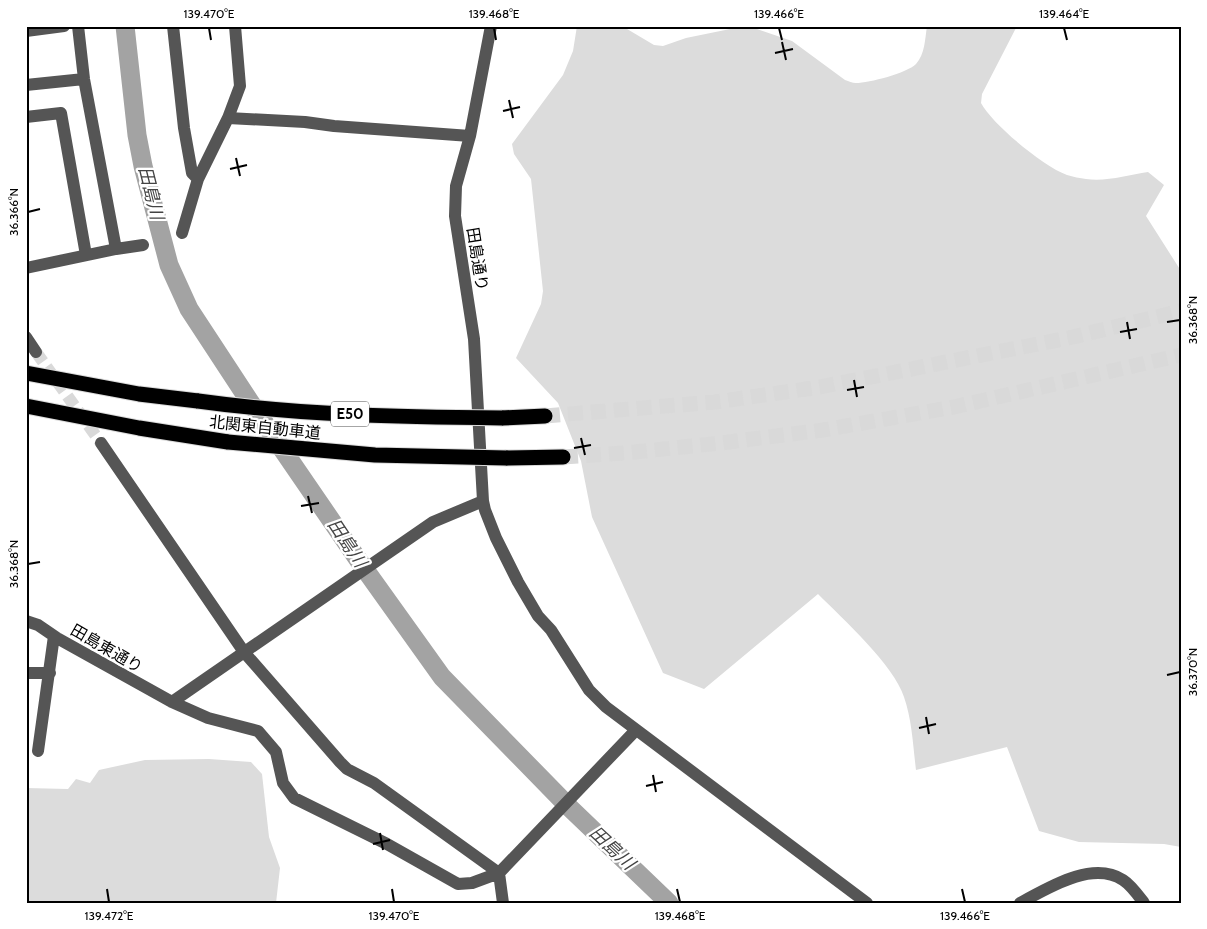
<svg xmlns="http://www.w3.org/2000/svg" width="1207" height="929" viewBox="0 0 1207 929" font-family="Cabin,'Noto Sans JP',sans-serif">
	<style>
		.green { fill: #dcdcdc }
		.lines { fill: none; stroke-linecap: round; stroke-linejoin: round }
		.river { stroke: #a3a3a3; stroke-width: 19 }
		.minor-tunnel { stroke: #d9d9d9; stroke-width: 12; stroke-dasharray: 12 6; stroke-linecap: butt }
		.highway-tunnel { stroke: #d9d9d9; stroke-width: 15; stroke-dasharray: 15 8; stroke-linecap: butt }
		.highway-casing { stroke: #dbdbdb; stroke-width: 17 }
		.minor { stroke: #555; stroke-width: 12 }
		.highway { stroke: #000; stroke-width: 15 }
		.highway-bridge-casing { stroke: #dbdbdb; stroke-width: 17; stroke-linecap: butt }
		.highway-bridge { stroke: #000; stroke-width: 15 }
		.ticks { fill: none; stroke: #000; stroke-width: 2 }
		.labels { text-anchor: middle; stroke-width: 4.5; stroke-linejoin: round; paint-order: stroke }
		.shield { fill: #fff; stroke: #4c4c4c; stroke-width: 1 }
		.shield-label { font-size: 15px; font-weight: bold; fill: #000 }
		.street-label { font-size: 16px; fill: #000; stroke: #fff }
		.water-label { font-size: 18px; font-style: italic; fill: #444; stroke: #fff }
		.neatline { fill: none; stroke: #000; stroke-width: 2 }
		.ticks-label { font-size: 12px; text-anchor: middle; fill: #000 }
	</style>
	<rect width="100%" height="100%" fill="#fff"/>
	<path class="green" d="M 577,26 L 622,26 L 654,45 L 663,46 L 686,38 L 735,28 L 757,29 L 792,41 L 845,80 C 849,81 852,83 856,83 C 869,83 907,73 916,64 C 925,54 925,39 927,26 L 1017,26 L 982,94 L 981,103 C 993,125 1043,166 1067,175 C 1073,177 1080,178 1086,179 C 1106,182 1128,175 1148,172 L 1164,185 L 1146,216 L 1181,271 L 1181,847 L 1164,844 L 1079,842 L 1039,831 L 1007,747 L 916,770 C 913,746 912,720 904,697 C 894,665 843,619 818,594 L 704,689 L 663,673 L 592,517 L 581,461 L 558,403 L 516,358 L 541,304 L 543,291 L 531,179 L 514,154 L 512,144 L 563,75 L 573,51 Z
		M 209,759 L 251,762 L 262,774 L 269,837 L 280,868 L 276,903 L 26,903 L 26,788 L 68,789 L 76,779 L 90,783 L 99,770 L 145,760 Z"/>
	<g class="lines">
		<path class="river" d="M 125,26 L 137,135 L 143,166 L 169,265 L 189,309 L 250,402 L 359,561 L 442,677 L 570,808 L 669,903"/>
		<path class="minor-tunnel" d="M 36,352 L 101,443"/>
		<path class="highway-tunnel" d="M 545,416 L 715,402 L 820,387 L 1073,337 L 1181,311
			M 563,457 L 625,453 L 721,443 L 823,430 L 954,407 L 1181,355"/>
		<g class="highway-casing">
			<path id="highway" d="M 26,373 L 139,394 L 198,401
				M 26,406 L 139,428 L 228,442
				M 502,418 L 545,416
				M 506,458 L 563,457"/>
		</g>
		<path class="minor" d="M 78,26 L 84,79 L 116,249
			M 173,26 L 184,128 L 192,173 L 198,179
			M 491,26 L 470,136 L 456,186 L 455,216 L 474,339 L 483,501 L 485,510 L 496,538 L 518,582 L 538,616 L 551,630 L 589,690 L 606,707 L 867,903
			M 26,31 L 64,26
			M 26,85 L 84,79
			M 26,117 L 61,113 L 86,255
			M 228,118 L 305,122 L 334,126 L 470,136
			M 182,233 L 198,179 L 228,118 L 240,86 L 235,26
			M 26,268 L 116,249 L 143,245
			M 26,337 L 36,352
			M 101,443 L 244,652 L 340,762 L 347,769 L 374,783 L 499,873
			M 26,621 L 38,625 L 57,638 L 172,702 L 208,718 L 258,731 L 276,752 L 283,783 L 294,798 L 387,844 L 458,884 L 472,883 L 499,873
			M 26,673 L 50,673
			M 172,702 L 433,522 L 483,501
			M 38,751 L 54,636
			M 503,903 L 499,873 L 635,731
			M 1020,903 C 1048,888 1092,860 1123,880 C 1131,885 1138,895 1144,903"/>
		<use href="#highway" class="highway"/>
		<g class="highway-bridge-casing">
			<path id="highway-bridge" d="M 198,401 C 299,415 401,417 502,418
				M 228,442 L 375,455 L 506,458"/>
		</g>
		<use href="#highway-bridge" class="highway-bridge"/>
	</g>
	<path class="ticks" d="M 209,28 L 211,40M 494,28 L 496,40M 779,28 L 782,40M 1064,28 L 1067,40M 782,42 L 786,60M 775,53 L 793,49M 509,100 L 513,118M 503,111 L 520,107M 236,158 L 240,176M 230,169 L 247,165M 28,212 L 40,209M 1127,322 L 1130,339M 1167,322 L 1180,320M 1120,332 L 1137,329M 854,380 L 857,397M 847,390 L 864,387M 581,438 L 585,455M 574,448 L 591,445M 308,496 L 312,513M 301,506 L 319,503M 28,564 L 40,562M 1167,675 L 1180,672M 926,717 L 929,734M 919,728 L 936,724M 653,775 L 656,792M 646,786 L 663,782M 380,833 L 383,850M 373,844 L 390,840M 107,889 L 109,902M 392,889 L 394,902M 677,889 L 680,902M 962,889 L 965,902"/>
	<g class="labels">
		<rect class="shield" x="331" y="401.5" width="38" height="25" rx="4"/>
		<g class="shield-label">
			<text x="350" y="419">E50</text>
		</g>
		<g class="street-label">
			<text transform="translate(478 259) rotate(81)" y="6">田島通り</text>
			<text transform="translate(265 427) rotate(6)" y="6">北関東自動車道</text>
			<text transform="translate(107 648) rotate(30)" y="6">田島東通り</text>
		</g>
		<g class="water-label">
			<text transform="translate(151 193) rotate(76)" y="6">田島川</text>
			<text transform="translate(347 543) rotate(56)" y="6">田島川</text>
			<text transform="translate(612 848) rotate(43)" y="6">田島川</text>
		</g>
	</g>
	<rect width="1207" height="929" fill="none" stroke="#ffffff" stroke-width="55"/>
	<rect x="28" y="28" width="1152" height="874" class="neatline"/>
	<g class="ticks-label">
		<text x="209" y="18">139.470°E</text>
		<text x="494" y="18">139.468°E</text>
		<text x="779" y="18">139.466°E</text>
		<text x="1064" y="18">139.464°E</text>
		<text transform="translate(14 212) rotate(-90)" y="4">36.366°N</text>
		<text transform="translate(1193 320) rotate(-90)" y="4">36.368°N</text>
		<text transform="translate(14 564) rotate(-90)" y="4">36.368°N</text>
		<text transform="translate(1193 672) rotate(-90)" y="4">36.370°N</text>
		<text x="109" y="920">139.472°E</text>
		<text x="394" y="920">139.470°E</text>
		<text x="680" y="920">139.468°E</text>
		<text x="965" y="920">139.466°E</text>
	</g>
</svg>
